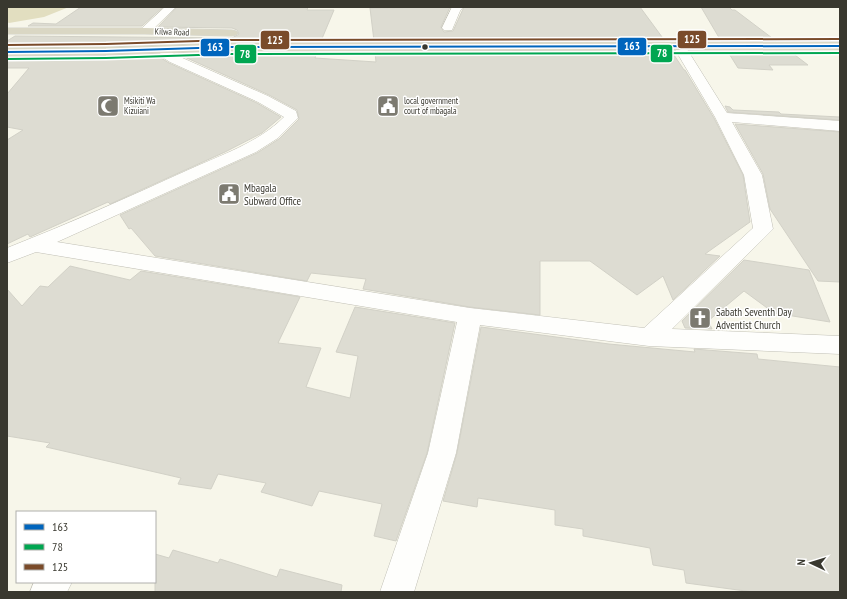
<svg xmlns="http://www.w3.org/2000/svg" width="847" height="599" viewBox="0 0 847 599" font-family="'PT Sans Narrow',sans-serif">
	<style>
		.green { fill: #e2dec0 }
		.building { fill: #dddcd2; stroke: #d2d1c7 }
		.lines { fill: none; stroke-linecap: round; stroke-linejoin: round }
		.minor-casing { stroke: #c0bfb5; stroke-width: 1 }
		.highway-casing { stroke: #d4d4ce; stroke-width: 1 }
		.minor { fill: #fefefc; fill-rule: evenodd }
		.highway { fill: #dad7c4; fill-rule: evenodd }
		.bus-1-casing { stroke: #fff; stroke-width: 3 }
		.bus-2-casing { stroke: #fff; stroke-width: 3 }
		.bus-3-casing { stroke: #fff; stroke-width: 3 }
		.bus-1 { fill: #0065bd; fill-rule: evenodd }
		.bus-2 { fill: #00a651; fill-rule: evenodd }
		.bus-3 { fill: #7a4b2a; fill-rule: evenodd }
		.bus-dot { fill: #39382f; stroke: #fff; stroke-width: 1.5 }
		.labels { text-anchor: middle; stroke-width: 3; stroke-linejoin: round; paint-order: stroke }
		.far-street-label { font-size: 9px; fill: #39382f; stroke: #fff }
		.far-poi-label { font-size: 9px; fill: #39382f; stroke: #fff; text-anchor: start }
		.poi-label { font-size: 11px; fill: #39382f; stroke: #fff; text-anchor: start }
		.line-badge { stroke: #fff; stroke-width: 1.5 }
		.badge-label { font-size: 11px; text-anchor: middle; font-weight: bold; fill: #fff }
	</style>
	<rect width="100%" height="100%" fill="#f7f6ea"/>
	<path class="green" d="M 7,7 L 69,7 L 44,17 L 9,23 L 7,22 Z"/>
	<path class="building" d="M 81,7 L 163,7 L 142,26 L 28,26 L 33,23 L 56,24 Z
		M 177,7 L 308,7 L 307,10 L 334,10 L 321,41 L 229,42 L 106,46 L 7,46 L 7,41 L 15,36 L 232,38 L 239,34 L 237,30 L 232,28 L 158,27 Z
		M 450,7 L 441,27 L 444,32 L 453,31 L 464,7 L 640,7 L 665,41 L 374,41 L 370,8 Z
		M 701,7 L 729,7 L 732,10 L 735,10 L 776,41 L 721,41 Z
		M 229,52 L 317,52 L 315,58 L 376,62 L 375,52 L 672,52 L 684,70 L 685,70 L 714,118 L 743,175 L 750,222 L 705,254 L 720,256 L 673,300 L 663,276 L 637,295 L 590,261 L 540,261 L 540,315 L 470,307 L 363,289 L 366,279 L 311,273 L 307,281 L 155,256 L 131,228 L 129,229 L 120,215 L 257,153 L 279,139 L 299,119 L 297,110 L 269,95 L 178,54 Z
		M 728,52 L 791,52 L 808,65 L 769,65 L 773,70 L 738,68 Z
		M 159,55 L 161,58 L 169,63 L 257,103 L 281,117 L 262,133 L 225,152 L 110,204 L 108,202 L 30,237 L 28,234 L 7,244 L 7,140 L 23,130 L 7,127 L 7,94 L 29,68 L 7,68 L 7,57 Z
		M 725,106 L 730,107 L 733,110 L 779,112 L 781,114 L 840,117 L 840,120 L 728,112 Z
		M 735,124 L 840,132 L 840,282 L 818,281 L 770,209 L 763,174 Z
		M 744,260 L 809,270 L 830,322 L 774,313 L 744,291 L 708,321 L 712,329 L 685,328 L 682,321 Z
		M 70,266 L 130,280 L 141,271 L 300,297 L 278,343 L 321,348 L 306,387 L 350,398 L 358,356 L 336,352 L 355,307 L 455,323 L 427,453 L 396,541 L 374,536 L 382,504 L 319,491 L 312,506 L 261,492 L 266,483 L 218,474 L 211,489 L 178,484 L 181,478 L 46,447 L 50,443 L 7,436 L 7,289 L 22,306 L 40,286 L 48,287 Z
		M 481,327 L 609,344 L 695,352 L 694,349 L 757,354 L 758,359 L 840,367 L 840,592 L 753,592 L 686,583 L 684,570 L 653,565 L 650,548 L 583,536 L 583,529 L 555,525 L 555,510 L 478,498 L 477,507 L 443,501 L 457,453 Z
		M 173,550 L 218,563 L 220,559 L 277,577 L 280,569 L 342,585 L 341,592 L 155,592 L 155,554 L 169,558 Z"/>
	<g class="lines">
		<g class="minor-casing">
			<path id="minor" d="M 165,7 L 176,7 L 149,33 L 141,33 L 139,31 L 141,29 Z
				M 452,7 L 463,7 L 460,11 L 452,30 L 444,30 L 442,28 Z
				M 679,42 L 683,43 L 685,46 L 727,113 L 840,121 L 840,131 L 732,122 L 762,175 L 773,229 L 672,329 L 840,336 L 840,354 L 649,346 L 480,325 L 456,453 L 414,592 L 380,592 L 428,453 L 457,322 L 36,252 L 7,263 L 7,248 C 68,224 129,197 188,170 C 221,155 258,143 284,117 L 258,102 L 170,62 L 162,57 L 158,49 L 160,46 L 168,46 L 171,52 L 178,56 L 268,96 L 296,111 L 298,118 L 278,138 L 256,152 L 57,242 L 470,308 L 644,328 L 753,228 L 744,175 L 715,117 L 673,46 L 675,43 Z
				M 34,582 L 72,582 L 67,592 L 30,592 Z"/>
		</g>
		<g class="highway-casing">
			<path id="highway" d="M 7,28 L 145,28 L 232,30 L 236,31 L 238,33 L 236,35 L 232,36 L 145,34 L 7,34 Z
				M 840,42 L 840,50 L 229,51 L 106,55 L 7,56 L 7,48 L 106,47 L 229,43 Z"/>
		</g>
		<use href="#minor" class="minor"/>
		<use href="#highway" class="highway"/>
		<g class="bus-1-casing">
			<path id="bus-1" d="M 840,45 L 840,47 L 229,48 L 106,52 L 7,53 L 7,51 L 106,50 L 229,46 Z"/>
		</g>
		<g class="bus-2-casing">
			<path id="bus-2" d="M 840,52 L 840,54 L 229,55 L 106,59 L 7,60 L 7,58 L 106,57 L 229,53 Z"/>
		</g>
		<g class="bus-3-casing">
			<path id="bus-3" d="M 840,38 L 840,40 L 229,41 L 106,45 L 7,46 L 7,44 L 106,43 L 229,39 Z"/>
		</g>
		<use href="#bus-1" class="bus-1"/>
		<use href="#bus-2" class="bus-2"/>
		<use href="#bus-3" class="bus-3"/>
	</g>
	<defs>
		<g id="mosque-square" transform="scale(1.15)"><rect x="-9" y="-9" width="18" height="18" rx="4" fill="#7c7a70" stroke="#fff"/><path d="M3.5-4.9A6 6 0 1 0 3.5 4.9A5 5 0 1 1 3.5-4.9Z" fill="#fff"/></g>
		<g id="civic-square" transform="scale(1.15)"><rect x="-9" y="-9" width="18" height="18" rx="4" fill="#7c7a70" stroke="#fff"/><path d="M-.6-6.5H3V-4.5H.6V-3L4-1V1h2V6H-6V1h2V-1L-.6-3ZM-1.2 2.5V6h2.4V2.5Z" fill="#fff"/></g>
		<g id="church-square" transform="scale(1.15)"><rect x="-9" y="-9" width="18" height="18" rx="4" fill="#7c7a70" stroke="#fff"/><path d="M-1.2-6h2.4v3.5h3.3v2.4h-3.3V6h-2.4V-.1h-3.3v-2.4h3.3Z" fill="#fff"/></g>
	</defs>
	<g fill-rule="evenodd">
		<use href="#mosque-square" x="108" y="106"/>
		<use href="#civic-square" x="388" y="106"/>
		<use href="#civic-square" x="229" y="194"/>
		<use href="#church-square" x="700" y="318"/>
	</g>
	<circle class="bus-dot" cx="425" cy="47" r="3.5"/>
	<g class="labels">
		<g class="far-street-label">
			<text transform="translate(172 32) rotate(2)" y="3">Kilwa Road</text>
		</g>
		<g class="far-poi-label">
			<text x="124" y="104">Msikiti Wa<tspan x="124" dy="10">Kizuiani</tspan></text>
			<text x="404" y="104">local government<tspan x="404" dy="10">court of mbagala</tspan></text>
		</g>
		<g class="poi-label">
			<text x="244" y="192">Mbagala<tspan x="244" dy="13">Subward Office</tspan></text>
			<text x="716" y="316">Sabath Seventh Day<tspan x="716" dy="13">Adventist Church</tspan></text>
		</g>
	</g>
	<g class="line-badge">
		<rect x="677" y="30" width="30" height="19" rx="4" fill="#7a4b2a"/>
		<rect x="260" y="30" width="30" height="20" rx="4" fill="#7a4b2a"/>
		<rect x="617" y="37" width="30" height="19" rx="4" fill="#0065bd"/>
		<rect x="200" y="38" width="30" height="19" rx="4" fill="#0065bd"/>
		<rect x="650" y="44" width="23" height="19" rx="4" fill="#00a651"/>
		<rect x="234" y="44" width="23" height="20" rx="4" fill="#00a651"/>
	</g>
	<g class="badge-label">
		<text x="692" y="43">125</text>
		<text x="275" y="44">125</text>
		<text x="632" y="50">163</text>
		<text x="215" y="51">163</text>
		<text x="662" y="57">78</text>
		<text x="245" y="58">78</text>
	</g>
	<rect width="847" height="599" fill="none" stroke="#39382f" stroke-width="16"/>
	<rect x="16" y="511" width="140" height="72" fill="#ffffff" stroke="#b0afac"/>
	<rect x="24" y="524" width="20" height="6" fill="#0065bd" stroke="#b0afac"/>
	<text x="52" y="531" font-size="12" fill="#39382f">163</text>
	<rect x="24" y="544" width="20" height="6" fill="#00a651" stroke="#b0afac"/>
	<text x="52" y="551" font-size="12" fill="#39382f">78</text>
	<rect x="24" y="564" width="20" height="6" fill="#7a4b2a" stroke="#b0afac"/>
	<text x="52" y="571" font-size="12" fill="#39382f">125</text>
	<g transform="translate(811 563) rotate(274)" stroke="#ffffff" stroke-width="3" paint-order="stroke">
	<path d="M0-3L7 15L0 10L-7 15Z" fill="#39382f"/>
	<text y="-6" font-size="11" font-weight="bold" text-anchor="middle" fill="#39382f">N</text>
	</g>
</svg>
